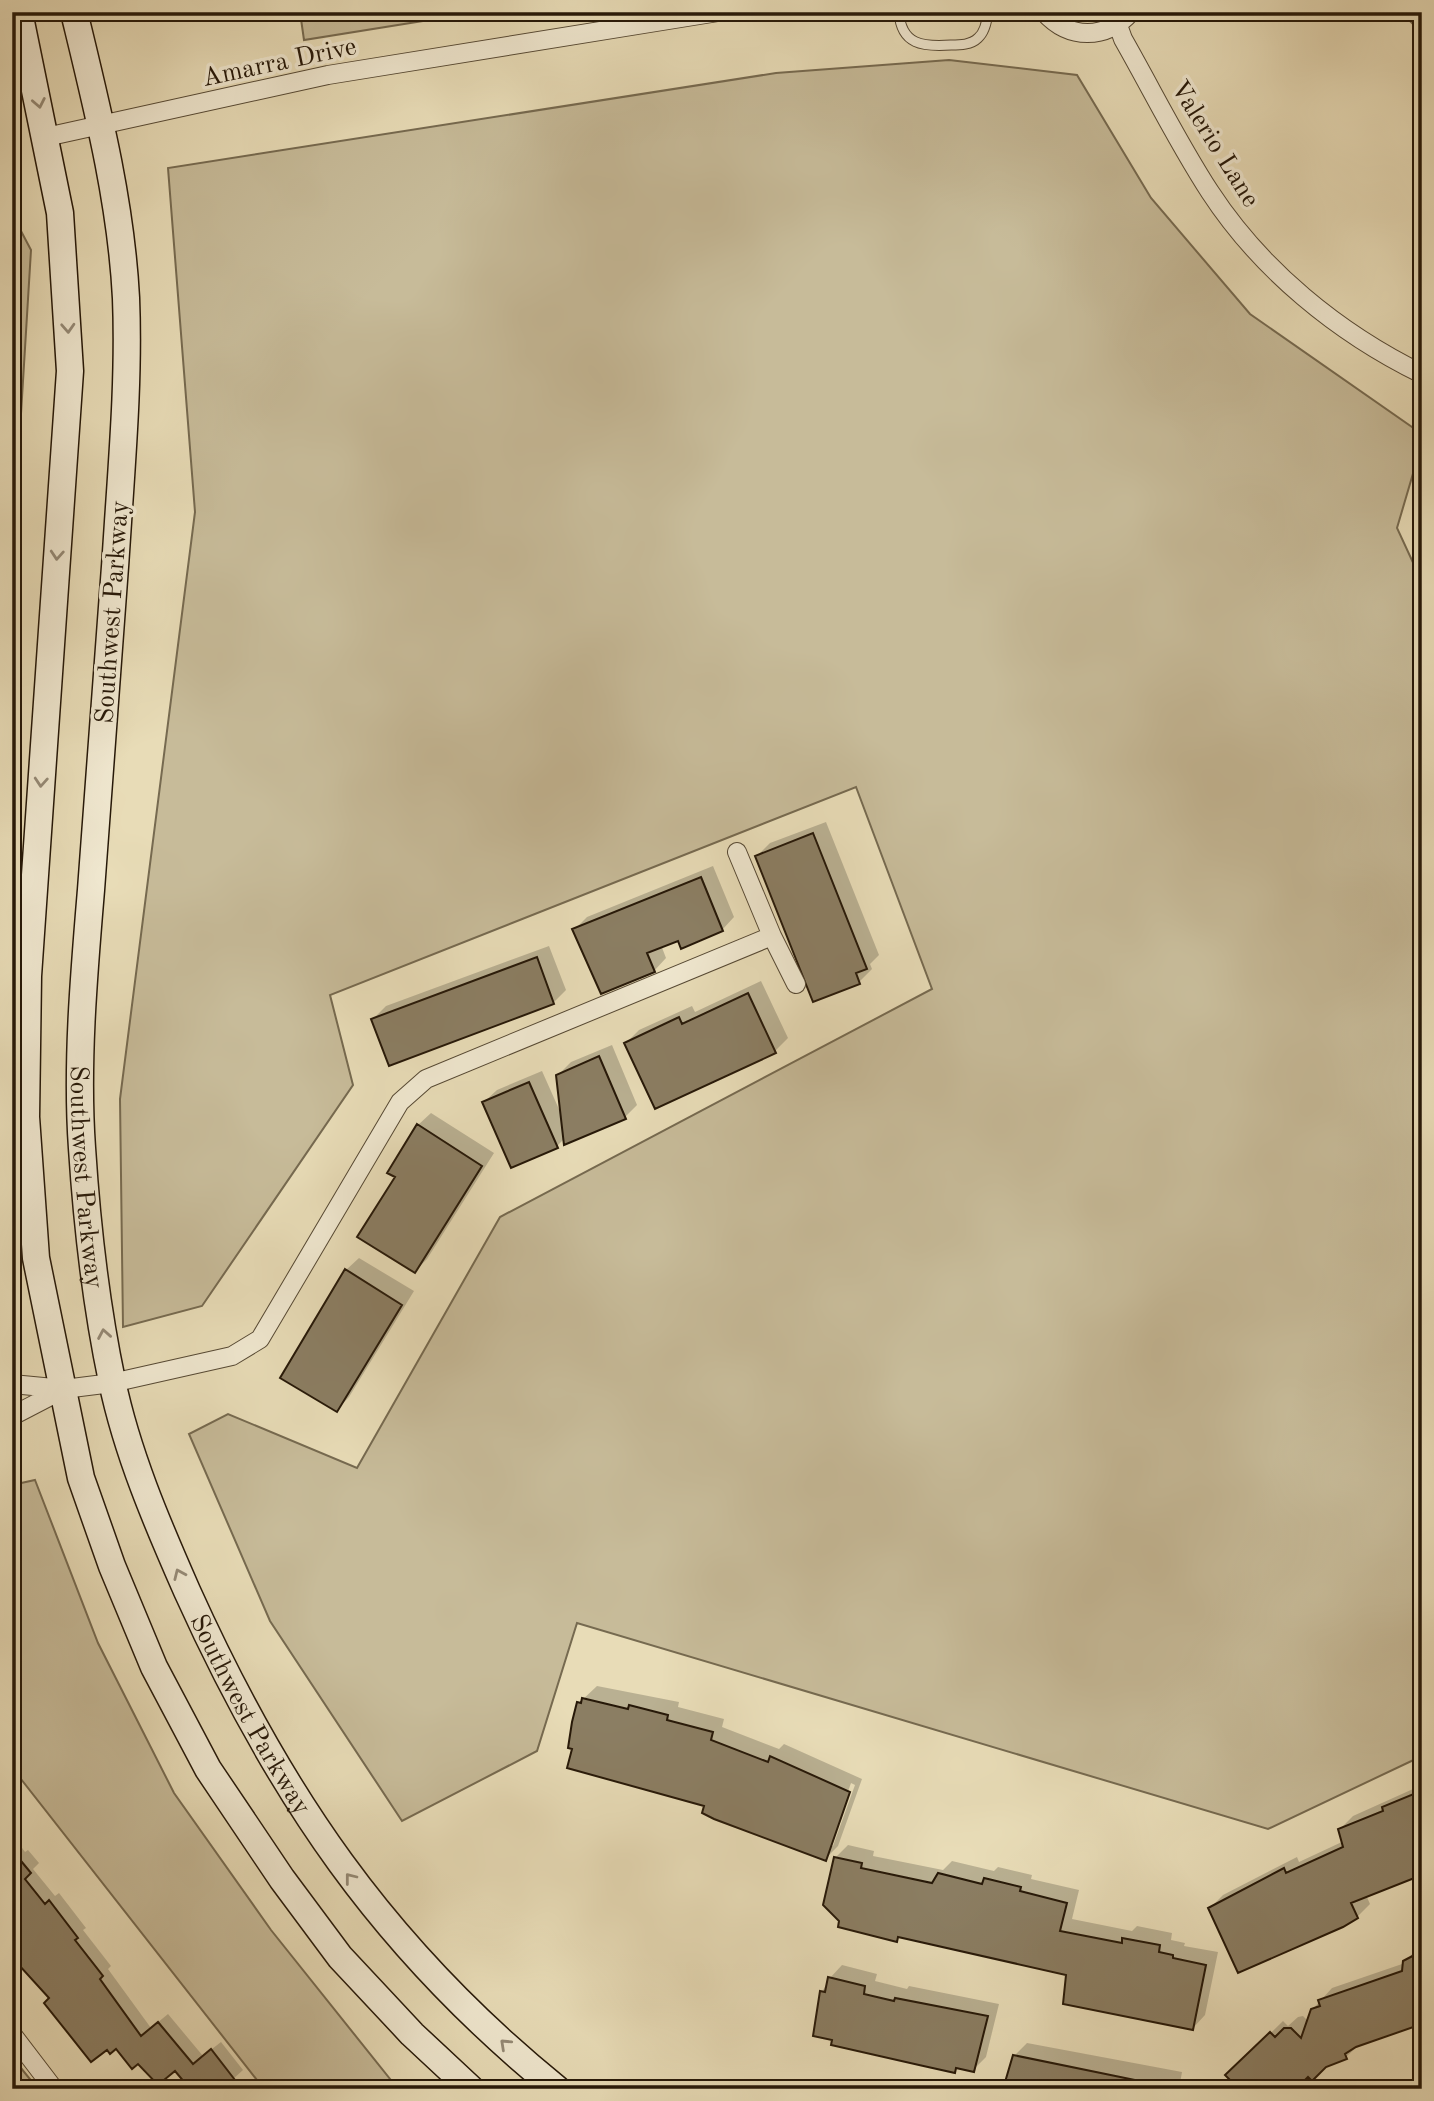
<svg xmlns="http://www.w3.org/2000/svg" width="1434" height="2101" viewBox="0 0 1434 2101" font-family="'Old Standard TT',serif">
	<style>
		.green { fill: #c7bb99; stroke: #766a50; stroke-width: 2 }
		.shadow { fill: #0003; fill-rule: evenodd }
		.building { fill: #8b7e63; stroke: #261808; stroke-width: 2 }
		.lines { fill: none; stroke-linecap: round; stroke-linejoin: round }
		.lane-casing { stroke: #564934; stroke-width: 11 }
		.street-casing { stroke: #564934; stroke-width: 20 }
		.secondary-casing { stroke: #261808; stroke-width: 29 }
		.lane { stroke: #f0e8d0; stroke-width: 9 }
		.street { stroke: #f0e8d0; stroke-width: 18 }
		.secondary { stroke: #f0e8d0; stroke-width: 26 }
		.oneway { stroke: #958a76 }
		.labels { text-anchor: middle; stroke-width: 7; stroke-linejoin: round; paint-order: stroke }
		.street-label { font-size: 26px; fill: #261808; stroke: #f0e8d0 }
	</style>
	<rect width="100%" height="100%" fill="#e8dcb7"/>
	<filter id="stains"><feTurbulence type="fractalNoise" baseFrequency=".00286" numOctaves="4"/><feColorMatrix values="0 0 0 0 .2 0 0 0 0 .09 0 0 0 0 .02 0 0 0 .5 -.17"/></filter>
	<radialGradient id="worn" r=".72"><stop offset=".6" stop-color="#630" stop-opacity="0"/><stop offset="1" stop-color="#630" stop-opacity=".3"/></radialGradient>
	<path class="green" d="M 300,12 L 479,12 L 304,40 Z
		M 1401,12 L 1422,12 L 1422,33 Z
		M 949,60 L 1077,75 L 1151,198 L 1250,314 L 1422,434 L 1422,443 L 1397,528 L 1422,582 L 1422,1756 L 1268,1829 L 577,1623 L 537,1751 L 402,1821 L 270,1621 L 189,1434 L 228,1414 L 357,1468 L 500,1217 L 932,989 L 856,787 L 330,995 L 353,1085 L 202,1306 L 123,1327 L 120,1099 L 195,512 L 168,168 L 776,73 Z
		M 12,214 L 31,250 L 12,561 Z
		M 35,1480 L 98,1643 L 174,1793 L 271,1930 L 398,2089 L 264,2089 L 21,1779 L 12,1749 L 12,1485 Z
		M 12,2057 L 38,2089 L 12,2089 Z"/>
	<path class="shadow" d="M 826,822 L 879,955 L 870,964 L 872,969 L 859,982 L 814,1000 L 757,856 L 770,843 Z
		M 713,866 L 734,917 L 722,930 L 679,938 L 661,945 L 666,958 L 654,971 L 574,930 L 587,917 Z
		M 549,946 L 566,990 L 553,1003 L 373,1019 L 386,1006 Z
		M 761,981 L 788,1038 L 775,1051 L 656,1107 L 626,1043 L 639,1030 L 692,1006 L 695,1012 Z
		M 612,1045 L 637,1105 L 625,1117 L 565,1138 L 557,1146 L 484,1102 L 497,1090 L 542,1071 L 562,1116 L 558,1075 L 571,1062 Z
		M 431,1113 L 494,1153 L 427,1259 L 415,1271 L 397,1177 L 418,1125 Z
		M 359,1258 L 414,1291 L 349,1397 L 337,1410 L 346,1270 Z
		M 597,1686 L 679,1702 L 678,1707 L 724,1719 L 722,1727 L 779,1749 L 784,1744 L 862,1779 L 838,1846 L 825,1859 L 574,1747 L 579,1703 ZM 851,1783 L 855,1785 L 833,1846 L 829,1846 Z
		M 1422,1785 L 1422,1872 L 1366,1895 L 1370,1904 L 1357,1917 L 1210,1908 L 1223,1895 L 1297,1857 L 1299,1862 L 1344,1841 L 1340,1829 L 1353,1816 Z
		M 12,1834 L 25,1852 L 28,1850 L 39,1863 L 33,1869 L 55,1896 L 59,1893 L 86,1928 L 83,1930 L 111,1966 L 108,1969 L 151,2028 L 168,2014 L 203,2056 L 221,2042 L 243,2070 L 232,2080 L 239,2089 L 195,2089 L 175,2069 L 138,2062 L 51,1998 L 12,1955 Z
		M 848,1845 L 874,1851 L 873,1856 L 943,1870 L 952,1861 L 994,1871 L 998,1867 L 1032,1875 L 1031,1879 L 1079,1890 L 1072,1919 L 1132,1931 L 1137,1926 L 1172,1933 L 1171,1940 L 1185,1943 L 1184,1946 L 1218,1952 L 1205,2015 L 1193,2028 L 1068,1974 L 901,1936 L 896,1940 L 835,1858 Z
		M 1422,1941 L 1422,2017 L 1359,2045 L 1346,2057 L 1309,2074 L 1232,2079 L 1228,2075 L 1283,2021 L 1288,2026 L 1298,2017 L 1303,2016 L 1309,2022 L 1312,2010 L 1332,1988 L 1405,1963 Z
		M 842,1965 L 877,1974 L 875,1981 L 907,1989 L 909,1986 L 999,2004 L 986,2057 L 973,2070 L 959,2067 L 955,2071 L 834,2039 L 822,1992 L 830,1978 Z
		M 1027,2043 L 1182,2072 L 1179,2089 L 1005,2089 L 1015,2055 Z"/>
	<path class="building" d="M 813,833 L 867,969 L 856,973 L 860,984 L 813,1002 L 755,856 Z
		M 701,877 L 723,931 L 681,949 L 678,941 L 647,953 L 655,972 L 601,994 L 572,929 Z
		M 537,957 L 554,1004 L 389,1066 L 371,1019 Z
		M 748,993 L 776,1053 L 655,1109 L 624,1043 L 679,1017 L 682,1024 Z
		M 599,1056 L 626,1119 L 564,1145 L 556,1075 Z
		M 529,1082 L 558,1148 L 511,1168 L 482,1102 Z
		M 417,1124 L 482,1166 L 415,1273 L 357,1237 L 395,1177 L 387,1173 Z
		M 345,1269 L 402,1305 L 337,1412 L 280,1378 Z
		M 582,1698 L 628,1709 L 629,1705 L 668,1715 L 667,1720 L 713,1732 L 711,1740 L 768,1762 L 770,1756 L 850,1792 L 826,1861 L 714,1819 L 702,1813 L 704,1806 L 567,1768 L 572,1749 L 568,1748 L 572,1722 L 577,1702 L 581,1703 Z
		M 1416,1793 L 1418,1799 L 1422,1797 L 1422,1875 L 1351,1903 L 1358,1918 L 1343,1927 L 1238,1973 L 1208,1908 L 1284,1868 L 1286,1873 L 1343,1847 L 1338,1829 L 1383,1811 L 1382,1807 Z
		M 12,1850 L 31,1873 L 25,1879 L 45,1904 L 49,1900 L 78,1938 L 75,1940 L 103,1976 L 100,1979 L 141,2036 L 158,2022 L 193,2064 L 211,2049 L 235,2080 L 224,2089 L 190,2089 L 175,2071 L 158,2085 L 138,2064 L 132,2069 L 116,2049 L 110,2054 L 107,2050 L 91,2062 L 44,2003 L 49,1998 L 19,1965 L 12,1970 Z
		M 834,1857 L 862,1863 L 861,1868 L 932,1883 L 938,1873 L 982,1884 L 984,1878 L 1021,1887 L 1020,1891 L 1067,1903 L 1060,1931 L 1122,1943 L 1122,1938 L 1160,1945 L 1159,1952 L 1173,1955 L 1173,1958 L 1206,1965 L 1193,2030 L 1063,2004 L 1066,1975 L 898,1937 L 897,1942 L 838,1927 L 839,1921 L 823,1905 Z
		M 1422,1951 L 1422,2024 L 1356,2047 L 1345,2054 L 1347,2059 L 1326,2067 L 1312,2081 L 1308,2077 L 1296,2089 L 1220,2089 L 1230,2080 L 1225,2075 L 1270,2032 L 1275,2037 L 1284,2028 L 1291,2028 L 1301,2038 L 1311,2009 L 1320,2006 L 1318,2000 L 1402,1971 L 1403,1961 Z
		M 828,1977 L 865,1986 L 864,1994 L 894,2001 L 895,1998 L 988,2016 L 974,2072 L 956,2068 L 955,2073 L 919,2065 L 831,2045 L 832,2040 L 813,2036 L 820,1991 L 825,1992 Z
		M 1013,2055 L 1140,2081 L 1139,2089 L 1003,2089 Z"/>
	<g class="lines">
		<g class="lane-casing">
			<path id="lane" d="M 899,12 C 901,45 923,47 951,45 C 960,45 971,45 978,38 C 985,32 987,21 988,12"/>
		</g>
		<g class="street-casing">
			<path id="street" d="M 1044,12 C 1069,40 1106,40 1131,12
				M 1118,25 L 1123,39 C 1152,90 1178,143 1210,192 C 1261,270 1338,333 1422,374
				M 46,137 L 328,75 L 718,12
				M 772,936 L 796,984
				M 12,1384 L 64,1389 L 112,1383 L 232,1356 L 260,1339 L 400,1102 L 426,1079 L 772,936 L 737,852
				M 12,1416 L 64,1389
				M 12,2034 L 54,2089"/>
		</g>
		<g class="secondary-casing">
			<g id="secondary">
				<path d="M 19,12 L 60,213 L 70,371 L 28,976 L 26,1117 L 36,1258 L 81,1478 L 112,1566 L 154,1667 L 208,1769 L 282,1879 L 340,1957 L 412,2034 L 471,2089"/>
				<path id="s1" d="M 74,12 C 97,107 121,201 126,298 C 129,372 123,448 118,522 C 110,645 100,768 91,890 C 84,973 76,1065 82,1148 C 87,1225 96,1305 112,1381 C 127,1453 157,1523 187,1591 C 278,1793 383,1948 557,2089"/>
			</g>
		</g>
		<use href="#lane" class="lane"/>
		<use href="#street" class="street"/>
		<use href="#secondary" class="secondary"/>
	</g>
	<defs><path id="oneway-chevron" d="M-2-3.5L2.5 0L-2 3.5" fill="none" stroke-width="1.6" stroke-linecap="round" stroke-linejoin="round" transform="scale(1.75)"/></defs>
	<g class="oneway">
		<use href="#oneway-chevron" transform="translate(39 103) rotate(79)"/>
		<use href="#oneway-chevron" transform="translate(68 328) rotate(87)"/>
		<use href="#oneway-chevron" transform="translate(57 555) rotate(94)"/>
		<use href="#oneway-chevron" transform="translate(41 782) rotate(94)"/>
		<use href="#oneway-chevron" transform="translate(104 1334) rotate(-100)"/>
		<use href="#oneway-chevron" transform="translate(179 1574) rotate(-114)"/>
		<use href="#oneway-chevron" transform="translate(350 1878) rotate(-128)"/>
		<use href="#oneway-chevron" transform="translate(505 2044) rotate(-137)"/>
	</g>
	<g class="labels">
		<g class="street-label">
			<text transform="translate(279 61) rotate(-12)" y="9">Amarra Drive</text>
			<text transform="translate(1216 143) rotate(58)" y="9">Valerio Lane</text>
			<text transform="translate(111 612) rotate(-86)" y="9">Southwest Parkway</text>
			<text dy="9" stroke="none"><textPath href="#s1" startOffset="1172">Southwest Parkway</textPath></text>
			<text dy="9" stroke="none"><textPath href="#s1" startOffset="1740">Southwest Parkway</textPath></text>
		</g>
	</g>
	<rect width="1434" height="2101" fill="none" stroke="#e8dcb7" stroke-width="42"/>
	<rect x="14" y="14" width="1406" height="2073" fill="none" stroke="#261808" stroke-width="3.5"/>
	<rect x="21" y="21" width="1392" height="2059" fill="none" stroke="#261808" stroke-width="2"/>
	<rect width="100%" height="100%" filter="url(#stains)"/>
	<rect width="100%" height="100%" fill="url(#worn)"/>
</svg>
